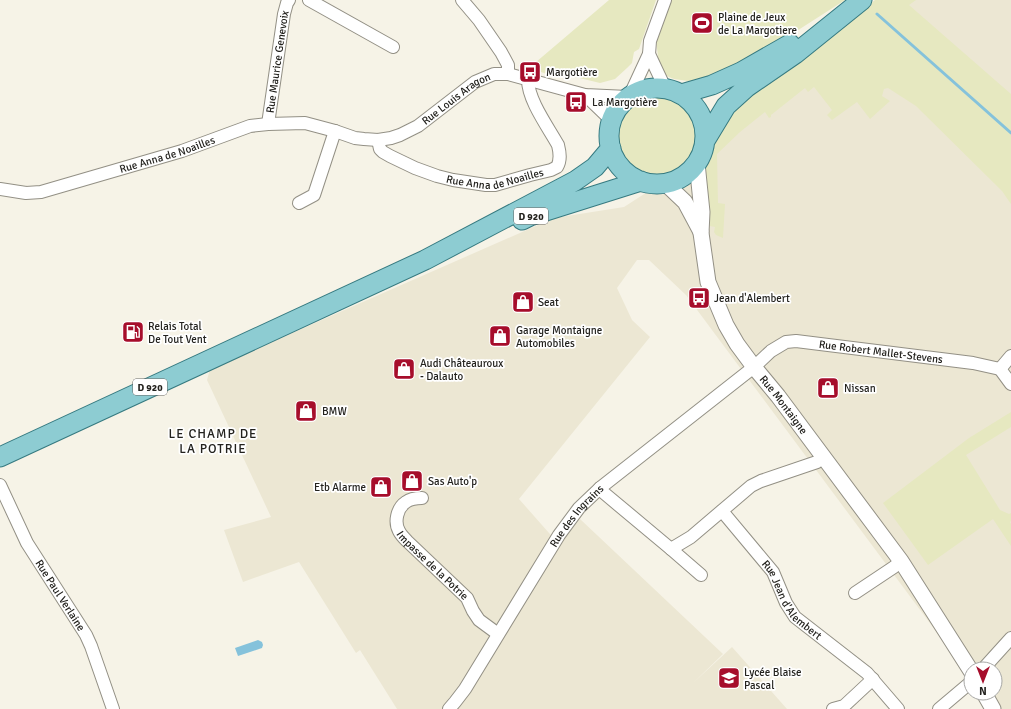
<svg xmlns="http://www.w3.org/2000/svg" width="1011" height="709" viewBox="0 0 1011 709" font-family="Signika,sans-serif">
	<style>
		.built { fill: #ece7d3 }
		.green { fill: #e6e8c0 }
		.water { fill: #85c2db }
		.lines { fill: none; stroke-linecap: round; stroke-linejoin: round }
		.stream { stroke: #85c2db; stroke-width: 3 }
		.minor-casing { stroke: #939085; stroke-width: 14 }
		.tertiary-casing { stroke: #939085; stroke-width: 17 }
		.primary-casing { stroke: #367a80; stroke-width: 21 }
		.minor { stroke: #fff; stroke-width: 12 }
		.tertiary { stroke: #fff; stroke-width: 15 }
		.primary { stroke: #8dccd2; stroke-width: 19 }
		.labels { text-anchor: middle; stroke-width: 3.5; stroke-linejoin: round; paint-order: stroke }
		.shield { fill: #fff; stroke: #656462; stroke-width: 1 }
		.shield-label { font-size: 10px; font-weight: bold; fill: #23221e }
		.poi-label { font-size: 11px; fill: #23221e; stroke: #fff; text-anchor: start }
		.street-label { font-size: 11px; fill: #23221e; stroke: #fff }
		.quarter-label { font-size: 13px; letter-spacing: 1px; fill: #23221e; stroke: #fff }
	</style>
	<rect width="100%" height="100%" fill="#f6f3e7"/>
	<path class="built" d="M 901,0 L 1011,0 L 1011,709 L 997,709 L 984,693 L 995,693 L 995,669 L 964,669 L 686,295 L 649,260 L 637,260 L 617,288 L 632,320 L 650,337 L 519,499 L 549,533 L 559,544 L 580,519 L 723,654 L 692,684 L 732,647 L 787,709 L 397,709 L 360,650 L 356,653 L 299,562 L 243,582 L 224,530 L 271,517 L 207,380 L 210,369 L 554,218 L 624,207 L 717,147 Z"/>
	<path class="green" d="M 609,0 L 656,0 L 639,49 L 634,52 L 632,63 L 627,68 L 615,79 L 600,83 L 559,73 L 550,75 L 529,68 Z
		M 670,0 L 845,0 L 742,66 L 703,80 L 688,81 L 674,79 L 669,77 L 663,73 L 659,64 L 656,40 Z
		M 875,0 L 916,0 L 909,5 L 1011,94 L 1011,204 L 1002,191 L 916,106 L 888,88 L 884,89 L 882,96 L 890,101 L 870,119 L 857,102 L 832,120 L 827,115 L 832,110 L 814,87 L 808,92 L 805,88 L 771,115 L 771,117 L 769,118 L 765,112 L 740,132 L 717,154 L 718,203 L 725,204 L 723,238 L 716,235 L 714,232 L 715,227 L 710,226 L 709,213 L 703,172 L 705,164 L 726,112 L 841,28 Z
		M609 136a48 48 0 1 1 96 0a48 48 0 1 1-96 0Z
		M 1011,412 L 1011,427 L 966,455 L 1000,510 L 1009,514 L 1011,513 L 1011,521 L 1010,522 L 1011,524 L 1011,546 L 993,519 L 928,565 L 883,503 L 969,438 Z"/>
	<path class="water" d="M 258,640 L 262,642 L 263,645 L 262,648 L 238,656 L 235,648 Z"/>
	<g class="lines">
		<path class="stream" d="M 877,14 L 1011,133"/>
		<g class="minor-casing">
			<g id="minor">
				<path d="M 309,0 L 393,47"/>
				<path d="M 462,0 L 479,20 L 501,52 L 508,65 L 508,74"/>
				<path d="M 649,54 L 665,88"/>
				<path d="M 585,95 L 611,120"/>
				<path d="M 630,95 L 649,54 L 650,41 L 665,0"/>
				<path id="s1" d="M 268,124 L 284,14 L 287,3 L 289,0"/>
				<path id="s2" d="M 378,140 L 380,149 L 383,152 L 390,156 L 415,168 L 437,176 L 453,180 L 486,185 L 495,185 L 530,175 L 551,170 L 557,167 C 561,160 560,153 558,145 C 548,127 528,100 528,80"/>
				<path id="s3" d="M 0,189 L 26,193 L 41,192 L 182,151 L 250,126 L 268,124 L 305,123 L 335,131 L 355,138 L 364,139 L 378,140 L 391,138 L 400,135 L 418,126 L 475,82 L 494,74 L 508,74 L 585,95 L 628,97"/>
				<path d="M 299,203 L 314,195 L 335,131"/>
				<path d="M 1000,369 L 1011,384"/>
				<path d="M 1000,369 L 1011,356"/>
				<path id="s4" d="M 0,485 L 27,543 L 86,635 L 91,646 L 113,709"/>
				<path d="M 600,488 L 604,493 L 671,549 L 701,575"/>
				<path id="s5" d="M 422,498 C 417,498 410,499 406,502 C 397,508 394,522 399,531 C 401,535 404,538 407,541 L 467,598 L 473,611 L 479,620 L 498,634"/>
				<path id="s6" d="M 722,511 L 773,572 L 786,603 L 795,617 L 867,673 L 898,709"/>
				<path d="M 671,549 L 691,537 L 751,486 L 761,481 L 817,462 L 823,457"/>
				<path d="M 855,593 L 894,567 L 901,561"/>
				<path d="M 983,669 L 1011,638"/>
				<path id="s7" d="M 449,709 L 455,702 L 465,689 L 559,535 L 579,508 L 600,488 L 754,367 L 771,351 L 786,342 L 796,341 L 973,363 L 1000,369"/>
				<path d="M 833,709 L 844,706 L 873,679"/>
				<path d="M 939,709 L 971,682"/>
			</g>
		</g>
		<g class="tertiary-casing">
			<g id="tertiary">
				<path id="s8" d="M 697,163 L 702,212 L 701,233 L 708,282 L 726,325 L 737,344 L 754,367 L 778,396 L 901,561 L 971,671"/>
				<path d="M 665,183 L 685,202 L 701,232"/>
				<path d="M 984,693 L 993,709"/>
			</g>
		</g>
		<g class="primary-casing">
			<path id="primary" d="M609 136a48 48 0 1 1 96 0a48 48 0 1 1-96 0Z
				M 681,94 L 712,85 L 741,72 L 790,44
				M 706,139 L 726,106 L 747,87 L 795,54 L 862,0
				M 522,220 L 530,216 L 641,181
				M 0,457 L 425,260 L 575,181 L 595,167 L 611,148"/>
		</g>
		<use href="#minor" class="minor"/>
		<use href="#tertiary" class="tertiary"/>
		<use href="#primary" class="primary"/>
	</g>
	<defs>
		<g id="stadium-square" transform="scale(1.15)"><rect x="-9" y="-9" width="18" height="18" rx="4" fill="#a60d2b" stroke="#fff"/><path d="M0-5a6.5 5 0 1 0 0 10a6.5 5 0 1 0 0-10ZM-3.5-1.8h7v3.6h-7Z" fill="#fff"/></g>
		<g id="bus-square" transform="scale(1.15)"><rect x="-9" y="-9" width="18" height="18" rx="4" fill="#a60d2b" stroke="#fff"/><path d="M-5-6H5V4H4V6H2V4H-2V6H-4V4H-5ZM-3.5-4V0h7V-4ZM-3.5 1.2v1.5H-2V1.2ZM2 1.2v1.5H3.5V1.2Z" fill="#fff"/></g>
		<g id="shop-square" transform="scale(1.15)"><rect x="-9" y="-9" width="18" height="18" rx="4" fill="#a60d2b" stroke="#fff"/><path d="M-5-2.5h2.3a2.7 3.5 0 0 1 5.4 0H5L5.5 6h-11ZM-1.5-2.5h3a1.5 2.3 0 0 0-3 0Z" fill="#fff"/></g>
		<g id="fuel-square" transform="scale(1.15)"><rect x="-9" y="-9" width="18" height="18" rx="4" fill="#a60d2b" stroke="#fff"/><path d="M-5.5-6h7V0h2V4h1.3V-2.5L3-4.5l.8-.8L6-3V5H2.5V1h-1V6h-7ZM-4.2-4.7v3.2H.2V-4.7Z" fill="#fff"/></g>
		<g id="school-square" transform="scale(1.15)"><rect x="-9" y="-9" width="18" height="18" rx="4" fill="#a60d2b" stroke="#fff"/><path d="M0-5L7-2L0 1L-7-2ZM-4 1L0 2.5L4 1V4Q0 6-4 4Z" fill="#fff"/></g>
	</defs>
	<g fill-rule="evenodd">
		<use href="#stadium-square" x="702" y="23"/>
		<use href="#bus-square" x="530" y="72"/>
		<use href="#bus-square" x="576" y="102"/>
		<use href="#bus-square" x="699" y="298"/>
		<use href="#shop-square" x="523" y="302"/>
		<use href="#fuel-square" x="133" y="332"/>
		<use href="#shop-square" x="500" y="336"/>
		<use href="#shop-square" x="404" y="369"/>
		<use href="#shop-square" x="828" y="388"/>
		<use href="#shop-square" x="306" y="411"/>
		<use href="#shop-square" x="412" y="481"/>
		<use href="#shop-square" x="381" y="487"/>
		<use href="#school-square" x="729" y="678"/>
	</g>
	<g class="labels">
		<g class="shield">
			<rect x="514" y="208" width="34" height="16" rx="3"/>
			<rect x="133" y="379" width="34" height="16" rx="3"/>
		</g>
		<g class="shield-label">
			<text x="531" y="220">D 920</text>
			<text x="150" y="391">D 920</text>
		</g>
		<g class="poi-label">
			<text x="718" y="21">Plaine de Jeux<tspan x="718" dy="13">de La Margotiere</tspan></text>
			<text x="546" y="76">Margotière</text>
			<text x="592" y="106">La Margotière</text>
			<text x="714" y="302">Jean d'Alembert</text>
			<text x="538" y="306">Seat</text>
			<text x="148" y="330">Relais Total<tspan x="148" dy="13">De Tout Vent</tspan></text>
			<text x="516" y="334">Garage Montaigne<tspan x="516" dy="13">Automobiles</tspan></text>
			<text x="420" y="367">Audi Châteauroux<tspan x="420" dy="13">- Dalauto</tspan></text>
			<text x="844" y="392">Nissan</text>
			<text x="322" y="415">BMW</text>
			<text x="428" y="485">Sas Auto'p</text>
			<text x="366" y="491" text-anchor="end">Etb Alarme</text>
			<text x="744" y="676">Lycée Blaise<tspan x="744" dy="13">Pascal</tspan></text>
		</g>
		<g class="street-label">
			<text dy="4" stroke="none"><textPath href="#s1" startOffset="63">Rue Maurice Genevoix</textPath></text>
			<text dy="4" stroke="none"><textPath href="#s3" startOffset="481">Rue Louis Aragon</textPath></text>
			<text dy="4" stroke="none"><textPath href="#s3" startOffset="173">Rue Anna de Noailles</textPath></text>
			<text dy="4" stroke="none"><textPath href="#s2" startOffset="132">Rue Anna de Noailles</textPath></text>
			<text dy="4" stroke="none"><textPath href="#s7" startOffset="601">Rue Robert Mallet-Stevens</textPath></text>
			<text dy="4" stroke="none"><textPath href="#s8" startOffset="265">Rue Montaigne</textPath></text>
			<text dy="4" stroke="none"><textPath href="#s7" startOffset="232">Rue des Ingrains</textPath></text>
			<text dy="4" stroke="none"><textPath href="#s5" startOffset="97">Impasse de la Potrie</textPath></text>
			<text dy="4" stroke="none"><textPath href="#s4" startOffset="126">Rue Paul Verlaine</textPath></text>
			<text dy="4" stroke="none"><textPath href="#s6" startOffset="114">Rue Jean d'Alembert</textPath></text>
		</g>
		<g class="quarter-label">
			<text x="213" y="438">LE CHAMP DE<tspan x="213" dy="15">LA POTRIE</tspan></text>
		</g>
	</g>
	<g transform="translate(983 681) rotate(180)"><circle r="19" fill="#ffffff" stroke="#a7a7a5"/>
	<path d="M0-3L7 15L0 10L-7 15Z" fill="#a60d2b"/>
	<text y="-6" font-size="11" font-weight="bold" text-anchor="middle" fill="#23221e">N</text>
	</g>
</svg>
